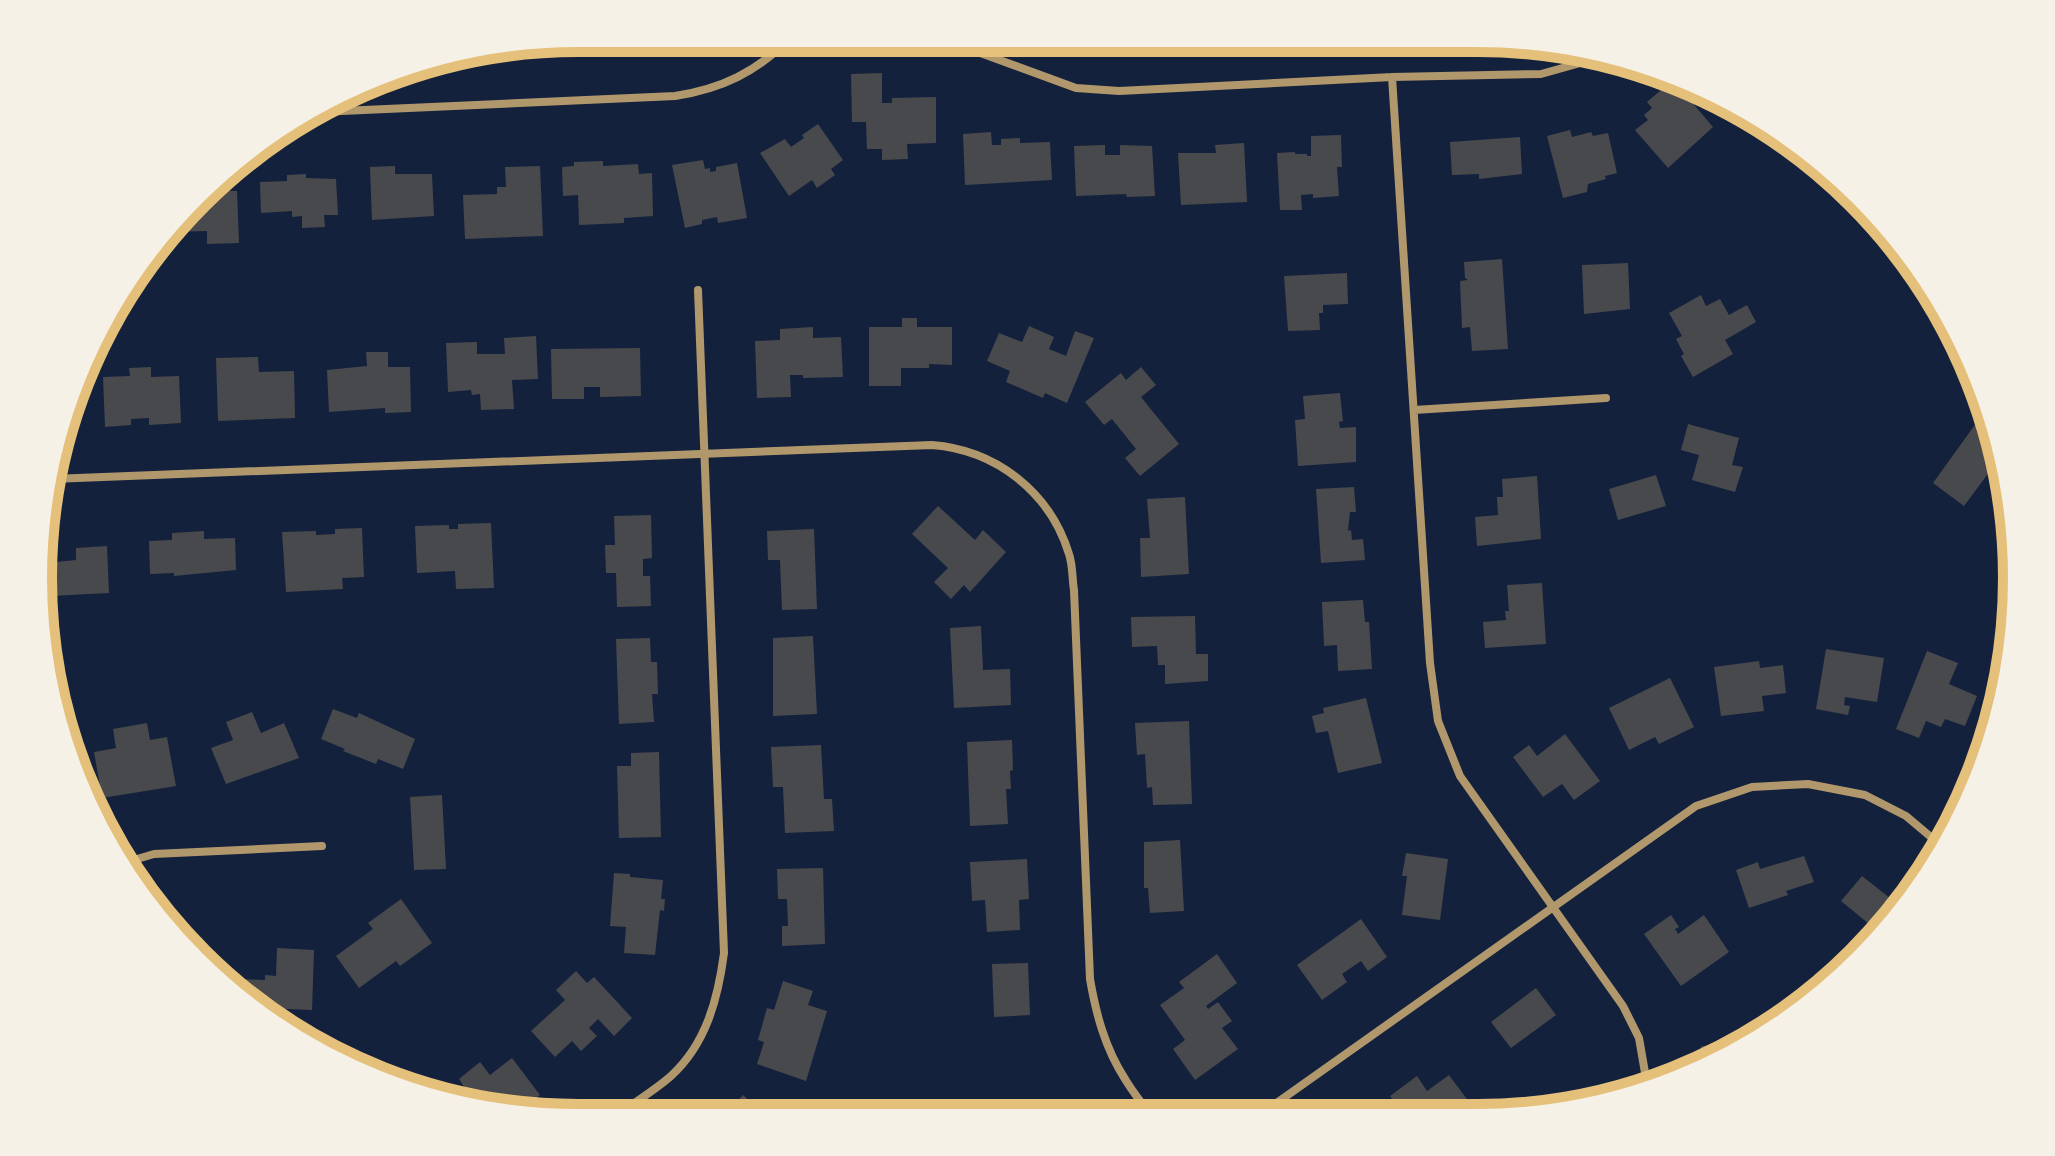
<svg xmlns="http://www.w3.org/2000/svg" width="2055" height="1156" viewBox="0 0 2055 1156" font-family="'Open Sans',sans-serif">
	<style>
		.building { fill: #48494c }
		.lines { fill: none; stroke-linecap: round; stroke-linejoin: round }
		.minor { stroke: #b1986c; stroke-width: 8 }
		.rim { fill: none; stroke: #e5c07b; stroke-width: 10 }
	</style>
	<rect width="100%" height="100%" fill="#14213d"/>
	<path class="building" d="M 579,38 L 616,38 L 616,49 L 580,51 Z
		M 556,42 L 556,50 L 527,51 L 527,46 Z
		M 882,73 L 882,103 L 892,103 L 892,98 L 936,97 L 936,143 L 907,144 L 908,159 L 882,160 L 882,149 L 867,149 L 866,122 L 852,122 L 851,74 Z
		M 1673,80 L 1713,127 L 1668,168 L 1635,130 L 1648,120 L 1644,115 L 1652,108 L 1647,102 Z
		M 818,124 L 843,160 L 831,169 L 835,175 L 817,188 L 812,180 L 789,196 L 760,153 L 785,139 L 791,147 L 804,138 L 802,135 Z
		M 1570,130 L 1572,137 L 1591,132 L 1593,136 L 1608,133 L 1617,173 L 1605,176 L 1606,179 L 1588,184 L 1587,192 L 1563,198 L 1547,136 Z
		M 991,132 L 992,145 L 1001,145 L 1001,139 L 1020,138 L 1020,143 L 1050,142 L 1052,180 L 965,185 L 963,134 Z
		M 1341,135 L 1342,167 L 1337,167 L 1339,196 L 1313,198 L 1313,194 L 1301,195 L 1302,210 L 1280,210 L 1277,153 L 1295,152 L 1295,154 L 1307,154 L 1307,156 L 1311,156 L 1311,136 Z
		M 1520,137 L 1522,174 L 1479,179 L 1479,174 L 1452,175 L 1450,142 Z
		M 1244,143 L 1247,202 L 1181,205 L 1178,153 L 1216,153 L 1215,145 Z
		M 1105,145 L 1105,155 L 1120,155 L 1120,145 L 1152,146 L 1155,196 L 1127,197 L 1126,194 L 1076,196 L 1074,146 Z
		M 703,160 L 705,169 L 710,168 L 710,172 L 716,171 L 716,167 L 737,163 L 747,218 L 718,223 L 717,217 L 702,220 L 702,224 L 685,228 L 672,165 Z
		M 603,161 L 603,166 L 638,164 L 639,174 L 652,173 L 653,216 L 624,218 L 624,223 L 579,225 L 578,195 L 563,196 L 562,167 L 574,166 L 574,162 Z
		M 395,166 L 395,174 L 432,174 L 434,216 L 372,220 L 370,167 Z
		M 540,166 L 543,236 L 465,239 L 463,195 L 497,194 L 497,187 L 506,187 L 505,167 Z
		M 306,174 L 306,178 L 336,179 L 338,215 L 324,215 L 325,227 L 302,228 L 302,216 L 292,217 L 292,211 L 261,213 L 260,182 L 287,181 L 287,175 Z
		M 215,186 L 224,186 L 225,191 L 237,191 L 239,243 L 207,244 L 207,231 L 172,232 Z
		M 1502,259 L 1508,349 L 1472,351 L 1470,327 L 1462,328 L 1460,281 L 1468,280 L 1465,278 L 1464,262 Z
		M 1628,263 L 1630,309 L 1584,314 L 1582,265 Z
		M 1347,273 L 1348,304 L 1323,305 L 1323,313 L 1319,313 L 1320,330 L 1288,331 L 1284,276 Z
		M 1701,295 L 1706,306 L 1720,299 L 1729,315 L 1747,305 L 1756,322 L 1725,340 L 1733,354 L 1693,377 L 1681,356 L 1684,354 L 1676,339 L 1682,336 L 1669,313 Z
		M 902,318 L 917,318 L 917,327 L 952,327 L 952,365 L 929,364 L 929,368 L 901,368 L 901,386 L 869,386 L 869,327 L 902,327 Z
		M 1029,326 L 1054,337 L 1049,349 L 1066,356 L 1075,331 L 1094,338 L 1067,403 L 1045,393 L 1043,398 L 1006,382 L 1010,371 L 987,361 L 999,333 L 1022,342 Z
		M 813,327 L 813,338 L 841,337 L 843,377 L 803,378 L 803,375 L 790,375 L 791,397 L 757,398 L 755,341 L 780,340 L 780,329 Z
		M 536,336 L 538,379 L 512,380 L 514,409 L 481,410 L 480,394 L 472,395 L 471,390 L 448,392 L 446,343 L 477,342 L 477,354 L 505,354 L 504,338 Z
		M 640,348 L 641,396 L 600,397 L 600,387 L 584,387 L 584,399 L 552,399 L 551,349 Z
		M 366,352 L 388,352 L 388,367 L 410,367 L 411,412 L 385,413 L 385,408 L 329,412 L 327,370 L 367,366 Z
		M 258,357 L 259,372 L 294,371 L 295,418 L 218,421 L 216,358 Z
		M 151,367 L 151,377 L 179,376 L 181,423 L 149,425 L 149,418 L 131,419 L 131,425 L 105,427 L 103,377 L 130,376 L 129,368 Z
		M 1141,367 L 1156,385 L 1141,397 L 1179,444 L 1140,476 L 1125,458 L 1136,449 L 1112,419 L 1104,425 L 1085,402 L 1121,373 L 1126,380 Z
		M 1340,393 L 1343,421 L 1339,422 L 1340,428 L 1356,427 L 1356,462 L 1298,466 L 1295,420 L 1305,419 L 1303,396 Z
		M 75,397 L 77,425 L 62,426 Z
		M 1987,408 L 2001,450 L 1990,465 L 1993,467 L 1964,506 L 1933,483 Z
		M 1688,424 L 1739,438 L 1732,465 L 1743,467 L 1735,492 L 1692,480 L 1699,455 L 1681,450 Z
		M 1656,475 L 1666,506 L 1618,520 L 1609,489 Z
		M 1537,476 L 1541,539 L 1477,546 L 1475,517 L 1498,515 L 1497,497 L 1503,497 L 1502,479 Z
		M 1354,487 L 1356,512 L 1350,512 L 1348,531 L 1351,530 L 1352,540 L 1363,539 L 1365,560 L 1321,563 L 1316,489 Z
		M 1185,497 L 1189,574 L 1141,577 L 1140,538 L 1150,538 L 1147,499 Z
		M 938,506 L 975,540 L 983,530 L 1006,552 L 970,592 L 964,585 L 951,599 L 934,582 L 948,568 L 912,534 Z
		M 651,515 L 652,558 L 643,559 L 643,576 L 650,576 L 651,606 L 617,607 L 616,573 L 606,573 L 605,545 L 615,545 L 614,516 Z
		M 491,523 L 494,588 L 456,589 L 455,571 L 417,573 L 415,526 L 449,525 L 449,529 L 458,529 L 458,524 Z
		M 362,528 L 364,577 L 342,578 L 343,589 L 286,592 L 282,532 L 316,531 L 316,535 L 335,534 L 335,529 Z
		M 814,529 L 817,609 L 782,610 L 780,560 L 768,560 L 767,531 Z
		M 204,531 L 204,539 L 235,538 L 236,570 L 174,576 L 174,573 L 150,574 L 149,541 L 172,540 L 172,533 Z
		M 55,538 L 56,562 L 76,560 L 76,548 L 107,546 L 109,593 L 51,596 L 51,591 L 48,592 L 49,603 L 40,603 L 47,539 Z
		M 1542,583 L 1546,644 L 1485,648 L 1483,622 L 1506,620 L 1505,611 L 1509,611 L 1507,585 Z
		M 1363,600 L 1365,622 L 1369,622 L 1372,669 L 1338,671 L 1337,645 L 1324,646 L 1322,602 Z
		M 1195,616 L 1196,654 L 1208,654 L 1208,681 L 1165,684 L 1165,665 L 1158,665 L 1157,646 L 1132,647 L 1131,617 Z
		M 981,626 L 983,670 L 1010,669 L 1011,705 L 954,708 L 950,628 Z
		M 813,636 L 817,714 L 773,716 L 773,638 Z
		M 650,638 L 651,662 L 657,662 L 658,694 L 652,694 L 654,722 L 619,724 L 616,639 Z
		M 1826,649 L 1884,658 L 1877,702 L 1845,697 L 1844,705 L 1850,706 L 1848,715 L 1816,709 Z
		M 1927,651 L 1958,663 L 1949,684 L 1977,696 L 1965,726 L 1945,719 L 1941,727 L 1926,721 L 1919,738 L 1896,729 Z
		M 1759,661 L 1760,668 L 1783,665 L 1786,693 L 1762,696 L 1764,711 L 1721,716 L 1714,667 Z
		M 1670,678 L 1694,727 L 1659,744 L 1655,737 L 1629,750 L 1609,708 Z
		M 1366,698 L 1382,763 L 1338,773 L 1328,731 L 1316,733 L 1312,716 L 1324,713 L 1323,708 Z
		M 333,709 L 357,718 L 359,713 L 415,739 L 403,769 L 378,759 L 376,764 L 343,751 L 345,749 L 321,739 Z
		M 252,712 L 261,733 L 284,723 L 299,758 L 226,784 L 211,748 L 233,740 L 226,722 Z
		M 1189,721 L 1192,804 L 1153,805 L 1152,787 L 1147,788 L 1145,754 L 1137,755 L 1135,723 Z
		M 147,723 L 150,740 L 167,737 L 176,786 L 102,798 L 94,752 L 116,748 L 113,729 Z
		M 1565,734 L 1600,781 L 1574,800 L 1562,784 L 1543,797 L 1513,757 L 1529,745 L 1537,756 Z
		M 1012,740 L 1013,770 L 1010,771 L 1011,789 L 1006,789 L 1008,824 L 970,826 L 967,742 Z
		M 821,745 L 824,799 L 832,799 L 834,831 L 785,833 L 783,787 L 773,787 L 771,747 Z
		M 659,752 L 661,837 L 619,838 L 617,766 L 631,766 L 631,753 Z
		M 442,795 L 446,869 L 414,870 L 410,797 Z
		M 1180,840 L 1184,911 L 1150,913 L 1148,888 L 1144,888 L 1144,842 Z
		M 1406,853 L 1448,859 L 1440,920 L 1402,915 L 1407,876 L 1402,876 Z
		M 1804,856 L 1814,882 L 1786,891 L 1788,895 L 1749,908 L 1736,870 L 1758,862 L 1760,869 Z
		M 1027,859 L 1029,899 L 1019,900 L 1020,930 L 987,932 L 985,900 L 972,901 L 970,862 Z
		M 823,868 L 825,944 L 782,946 L 782,926 L 788,926 L 787,899 L 778,899 L 777,869 Z
		M 614,873 L 630,874 L 630,877 L 663,880 L 661,899 L 665,899 L 664,911 L 660,910 L 655,955 L 624,953 L 626,927 L 610,926 Z
		M 1862,876 L 1900,906 L 1880,933 L 1841,901 Z
		M 401,899 L 432,943 L 400,966 L 396,961 L 359,988 L 336,956 L 373,929 L 368,923 Z
		M 1671,915 L 1679,927 L 1675,929 L 1678,934 L 1704,915 L 1729,952 L 1681,986 L 1644,934 Z
		M 1361,919 L 1387,957 L 1368,971 L 1361,961 L 1342,974 L 1347,982 L 1322,1000 L 1297,965 Z
		M 277,948 L 314,950 L 312,1010 L 262,1008 L 239,989 L 240,979 L 265,980 L 265,975 L 276,976 Z
		M 1217,954 L 1237,983 L 1206,1006 L 1208,1009 L 1218,1002 L 1232,1021 L 1222,1028 L 1238,1049 L 1195,1080 L 1173,1049 L 1185,1040 L 1160,1005 L 1184,988 L 1179,982 Z
		M 1028,963 L 1030,1015 L 994,1017 L 992,964 Z
		M 576,971 L 587,983 L 594,977 L 632,1018 L 614,1036 L 598,1019 L 589,1028 L 597,1036 L 581,1051 L 572,1041 L 555,1057 L 531,1031 L 565,1000 L 556,990 Z
		M 783,981 L 813,991 L 808,1005 L 827,1011 L 806,1081 L 757,1064 L 764,1042 L 758,1040 L 767,1008 L 774,1010 Z
		M 1536,988 L 1556,1015 L 1511,1048 L 1491,1022 Z
		M 1733,1045 L 1734,1048 L 1702,1064 L 1701,1046 Z
		M 512,1058 L 540,1095 L 519,1111 L 516,1107 L 511,1110 L 454,1099 L 466,1090 L 459,1079 L 480,1062 L 490,1075 Z
		M 1449,1075 L 1475,1110 L 1470,1114 L 1403,1114 L 1390,1096 L 1417,1076 L 1427,1091 Z
		M 743,1095 L 766,1116 L 724,1116 Z"/>
	<g class="lines">
		<path class="minor" d="M 959,38 L 972,50 L 1076,88 L 1119,91 L 1392,77 L 1541,74 L 1609,55
			M 1392,77 L 1430,663 L 1438,721 L 1460,776 L 1623,1006 L 1639,1038 L 1648,1090
			M 319,112 L 675,96 C 721,89 757,72 790,38
			M 1414,410 L 1606,398
			M 52,479 L 932,445 C 996,450 1050,492 1069,554 C 1073,566 1072,578 1074,590 L 1090,979 C 1096,1014 1105,1048 1125,1079 C 1132,1091 1142,1103 1150,1115
			M 127,862 L 154,854 L 322,846
			M 1261,1114 L 1696,806 L 1752,787 L 1808,784 L 1865,795 L 1906,816 L 1944,848
			M 615,1117 C 633,1103 654,1091 671,1076 C 706,1044 718,999 724,953 L 698,290"/>
	</g>
	<path d="M0 0H2055V1156H0ZM578 52H1477A526 526 0 0 1 2003 578V578A526 526 0 0 1 1477 1104H578A526 526 0 0 1 52 578V578A526 526 0 0 1 578 52Z" fill="#f6f1e7" fill-rule="evenodd"/>
	<path class="rim" d="M578 52H1477A526 526 0 0 1 2003 578V578A526 526 0 0 1 1477 1104H578A526 526 0 0 1 52 578V578A526 526 0 0 1 578 52Z"/>
</svg>
